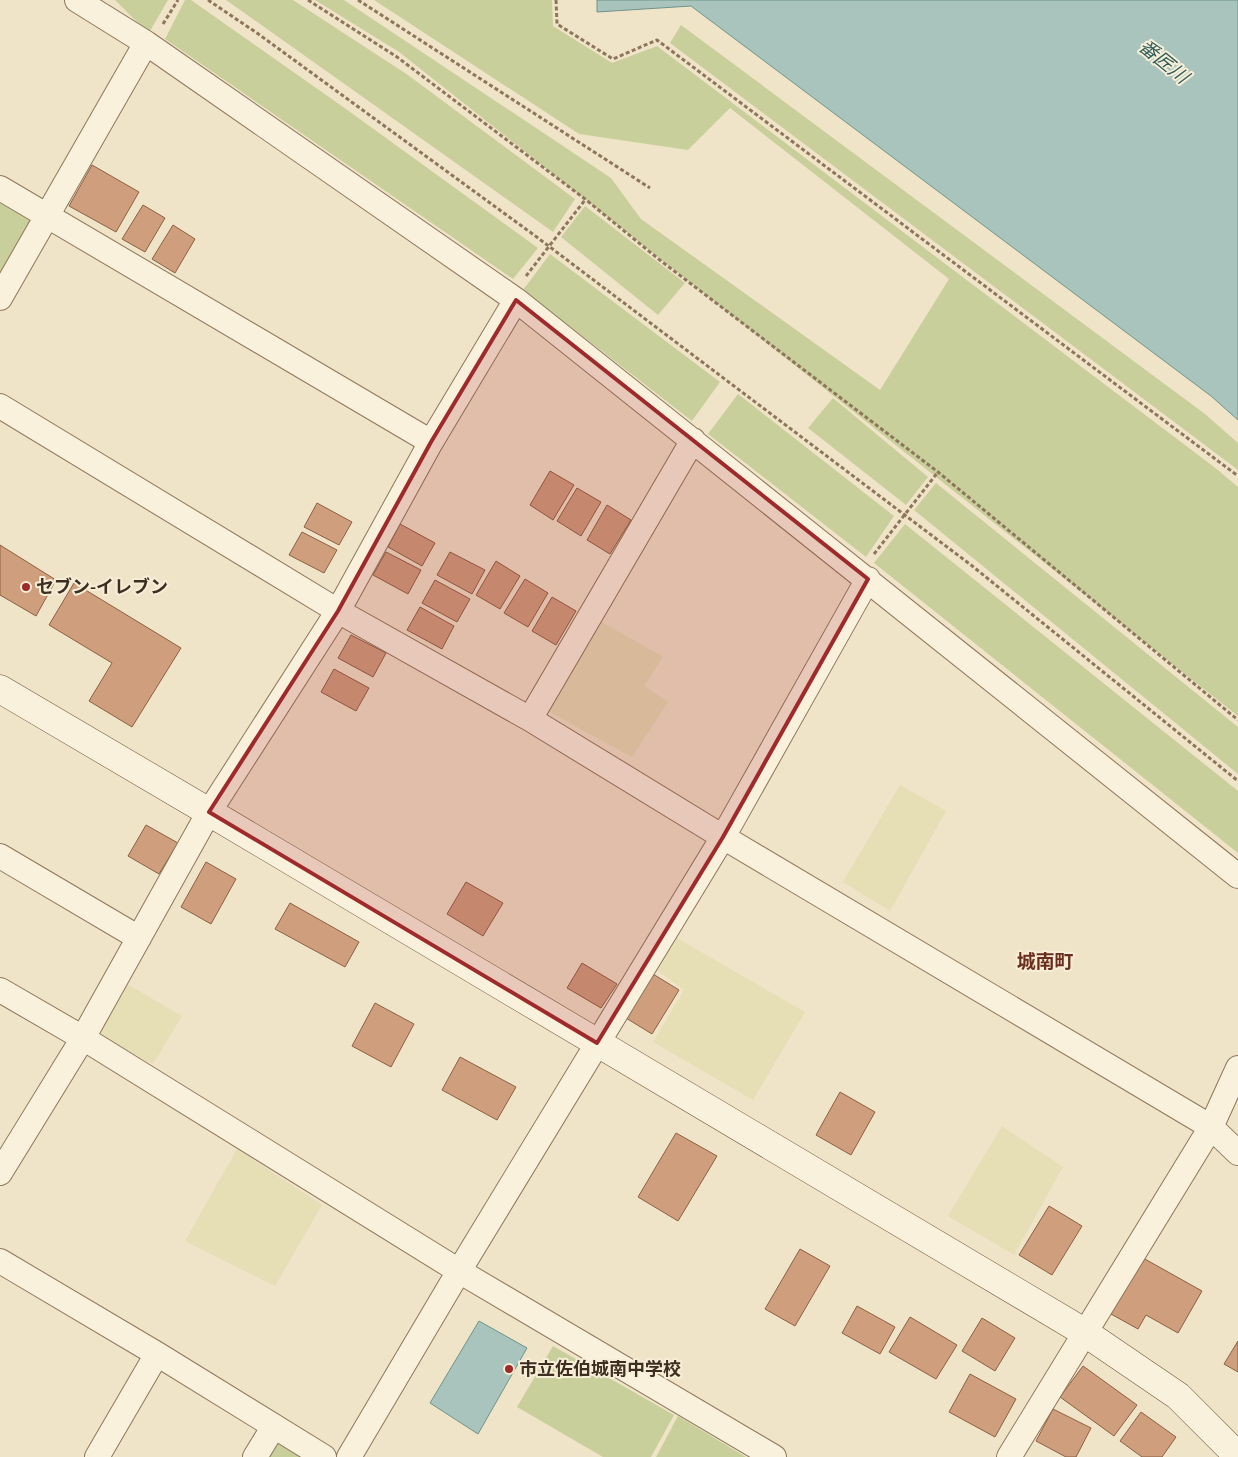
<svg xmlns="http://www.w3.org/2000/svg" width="1238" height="1457" viewBox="0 0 1238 1457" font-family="'Source Serif 4','Noto Sans JP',serif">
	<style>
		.farmland { fill: #e6deb5 }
		.green { fill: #c9cf9b }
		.water { fill: #a9c4bc; stroke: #6f938a }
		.building { fill: #cf9f7d; stroke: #8d5f41 }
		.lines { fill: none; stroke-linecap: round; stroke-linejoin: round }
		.street-casing { stroke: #8d765c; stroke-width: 26 }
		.secondary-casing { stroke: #6f573f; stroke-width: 29 }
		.path { stroke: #8d765c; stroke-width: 3; stroke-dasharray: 4 2.5; stroke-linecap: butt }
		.street { stroke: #faf1dc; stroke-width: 24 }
		.secondary { stroke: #faf1dc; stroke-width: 28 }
		.marked { fill: #9e2a2b; fill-opacity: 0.2; stroke: #9e2a2b; stroke-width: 4; stroke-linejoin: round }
		.poi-dot { fill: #9e2a2b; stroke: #f7eed8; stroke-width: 2 }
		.labels { text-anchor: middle; stroke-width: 4; stroke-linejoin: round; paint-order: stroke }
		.poi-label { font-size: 18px; font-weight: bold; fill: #3d2e20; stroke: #f7eed8; text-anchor: start }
		.water-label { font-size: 19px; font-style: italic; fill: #2f5d5a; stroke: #f7eed8 }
		.neighbourhood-label { font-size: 19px; font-weight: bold; fill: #6b2e1e; stroke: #f7eed8 }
	</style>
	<rect width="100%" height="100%" fill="#f0e4c8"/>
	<path class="farmland" d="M 597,619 L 663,657 L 644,686 L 668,702 L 632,757 L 544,709 Z
		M 900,785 L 946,811 L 890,911 L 843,882 Z
		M 670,934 L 805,1012 L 753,1100 L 653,1042 L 684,990 L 652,967 Z
		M 125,983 L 182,1016 L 153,1064 L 102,1038 L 98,1027 Z
		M 1002,1126 L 1063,1167 L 1014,1255 L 948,1216 Z
		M 237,1149 L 322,1205 L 275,1286 L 185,1241 Z"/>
	<path class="green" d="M 115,0 L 168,0 L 150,31 L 136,21 Z
		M 185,0 L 191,0 L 346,109 L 538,248 L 513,279 L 165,39 Z
		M 226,0 L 293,0 L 408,75 L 575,199 L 553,232 Z
		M 315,0 L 344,0 L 611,178 L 641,219 L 880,390 L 949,279 L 730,108 L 688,150 L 579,134 L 374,0 L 552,0 L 553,26 L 612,63 L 657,46 L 1218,470 L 1238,487 L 1238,716 L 399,52 Z
		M 681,25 L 1205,414 L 1238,443 L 1238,470 L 670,43 Z
		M 0,197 L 36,220 L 0,282 Z
		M 585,206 L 685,283 L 658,315 L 561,237 Z
		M 550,254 L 720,382 L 692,421 L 523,290 Z
		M 738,394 L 894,516 L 866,557 L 708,434 Z
		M 833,398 L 928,477 L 906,505 L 808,428 Z
		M 936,483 L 1238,727 L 1238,774 L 914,510 Z
		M 905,524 L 1238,791 L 1238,853 L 874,563 Z
		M 553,1346 L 674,1415 L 651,1457 L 603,1457 L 517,1407 Z
		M 678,1416 L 746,1457 L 656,1457 Z
		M 276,1432 L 316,1457 L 261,1457 Z"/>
	<path class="water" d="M 597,0 L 1238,0 L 1238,420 L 1211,396 L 691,6 L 597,12 Z
		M 479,1321 L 527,1348 L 478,1434 L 430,1403 Z"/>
	<path class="building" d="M 92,165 L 139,192 L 116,232 L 69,206 Z
		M 143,205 L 165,218 L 145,252 L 122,239 Z
		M 173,225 L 195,239 L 175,273 L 152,259 Z
		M 550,471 L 574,485 L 553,520 L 530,505 Z
		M 577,488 L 601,502 L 581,536 L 557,521 Z
		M 317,503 L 352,522 L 339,545 L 304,527 Z
		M 607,505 L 631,520 L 610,554 L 587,540 Z
		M 400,524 L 435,543 L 422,566 L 388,547 Z
		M 302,532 L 337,550 L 324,573 L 289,555 Z
		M 0,545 L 56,580 L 36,616 L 0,595 Z
		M 386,552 L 421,570 L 408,594 L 373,575 Z
		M 450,552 L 485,570 L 472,594 L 437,575 Z
		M 496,561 L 520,576 L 500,609 L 476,595 Z
		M 525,579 L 548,593 L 528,627 L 504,613 Z
		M 435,580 L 470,599 L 457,622 L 422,603 Z
		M 74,583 L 181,648 L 132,727 L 89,701 L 112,663 L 49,625 Z
		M 552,597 L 576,611 L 556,645 L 532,631 Z
		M 420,607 L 454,626 L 442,649 L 407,630 Z
		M 351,635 L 386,653 L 373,677 L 338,658 Z
		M 334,669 L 369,688 L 356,711 L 321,692 Z
		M 146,825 L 178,843 L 159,874 L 128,856 Z
		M 206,862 L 236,879 L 211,924 L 181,907 Z
		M 466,882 L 503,903 L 483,936 L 447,914 Z
		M 290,903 L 359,942 L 345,967 L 275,929 Z
		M 582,963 L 617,984 L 601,1008 L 567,988 Z
		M 653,974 L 679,990 L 652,1034 L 626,1018 Z
		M 375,1003 L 414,1024 L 391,1067 L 352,1046 Z
		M 460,1057 L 516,1087 L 497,1120 L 442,1090 Z
		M 840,1092 L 875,1112 L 851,1155 L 816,1135 Z
		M 676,1133 L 717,1156 L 678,1221 L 638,1197 Z
		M 1049,1206 L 1082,1226 L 1052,1275 L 1019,1255 Z
		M 800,1249 L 830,1266 L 795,1326 L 765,1309 Z
		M 1143,1258 L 1202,1291 L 1178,1333 L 1146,1315 L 1138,1329 L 1111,1314 Z
		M 857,1306 L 895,1327 L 880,1354 L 842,1333 Z
		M 910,1317 L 957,1345 L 936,1379 L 889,1352 Z
		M 982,1318 L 1015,1338 L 995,1371 L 962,1351 Z
		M 1238,1341 L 1238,1372 L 1224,1364 Z
		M 1083,1366 L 1137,1405 L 1114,1436 L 1060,1397 Z
		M 970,1374 L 1016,1399 L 995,1437 L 949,1412 Z
		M 1053,1409 L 1091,1428 L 1076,1457 L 1066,1457 L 1036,1441 Z
		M 1141,1412 L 1176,1437 L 1162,1457 L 1142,1457 L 1120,1441 Z"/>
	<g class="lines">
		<g class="street-casing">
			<path id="street" d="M 77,0 L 146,43 L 516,300 L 1238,876
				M 0,188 L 431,442
				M 0,298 L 146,43
				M 0,406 L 338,611 L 530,719 L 723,837 L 1211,1127 L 1238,1153
				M 530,719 L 693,440
				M 0,856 L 139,938
				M 0,990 L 83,1038 L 459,1271 L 774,1457
				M 0,1173 L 83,1038 L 209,812 L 338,611 L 431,442 L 516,300
				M 0,1261 L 157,1354 L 324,1457
				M 97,1457 L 157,1354
				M 255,1457 L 274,1426
				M 349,1457 L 459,1271 L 723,837 L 868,579
				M 1009,1457 L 1211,1127 L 1238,1068"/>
		</g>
		<g class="secondary-casing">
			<path id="secondary" d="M 0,689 L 209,812 L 1084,1332 L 1178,1396 L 1238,1456"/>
		</g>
		<path class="path" d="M 208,0 L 257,33 L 534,235 L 971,565 L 1238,781
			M 308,0 L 397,57 L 585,199 L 661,261 L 938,472 L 1238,720
			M 358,0 L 650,188
			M 556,0 L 557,24 L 613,59 L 657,40 L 1238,476
			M 163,24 L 178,0
			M 526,276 L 585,200
			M 874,554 L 938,472"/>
		<use href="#street" class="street"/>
		<use href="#secondary" class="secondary"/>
	</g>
	<path class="marked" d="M 516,300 L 868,579 L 723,837 L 597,1043 L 209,812 L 338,611 L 431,442 Z"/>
	<g class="poi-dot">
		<circle cx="26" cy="587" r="5"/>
		<circle cx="509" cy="1369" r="5"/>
	</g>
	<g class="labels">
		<g class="poi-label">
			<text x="36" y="593">セブン-イレブン</text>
			<text x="519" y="1375">市立佐伯城南中学校</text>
		</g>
		<g class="water-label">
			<text transform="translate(1164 61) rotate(39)" y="7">番匠川</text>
		</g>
		<g class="neighbourhood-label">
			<text x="1045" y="968">城南町</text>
		</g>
	</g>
</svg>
